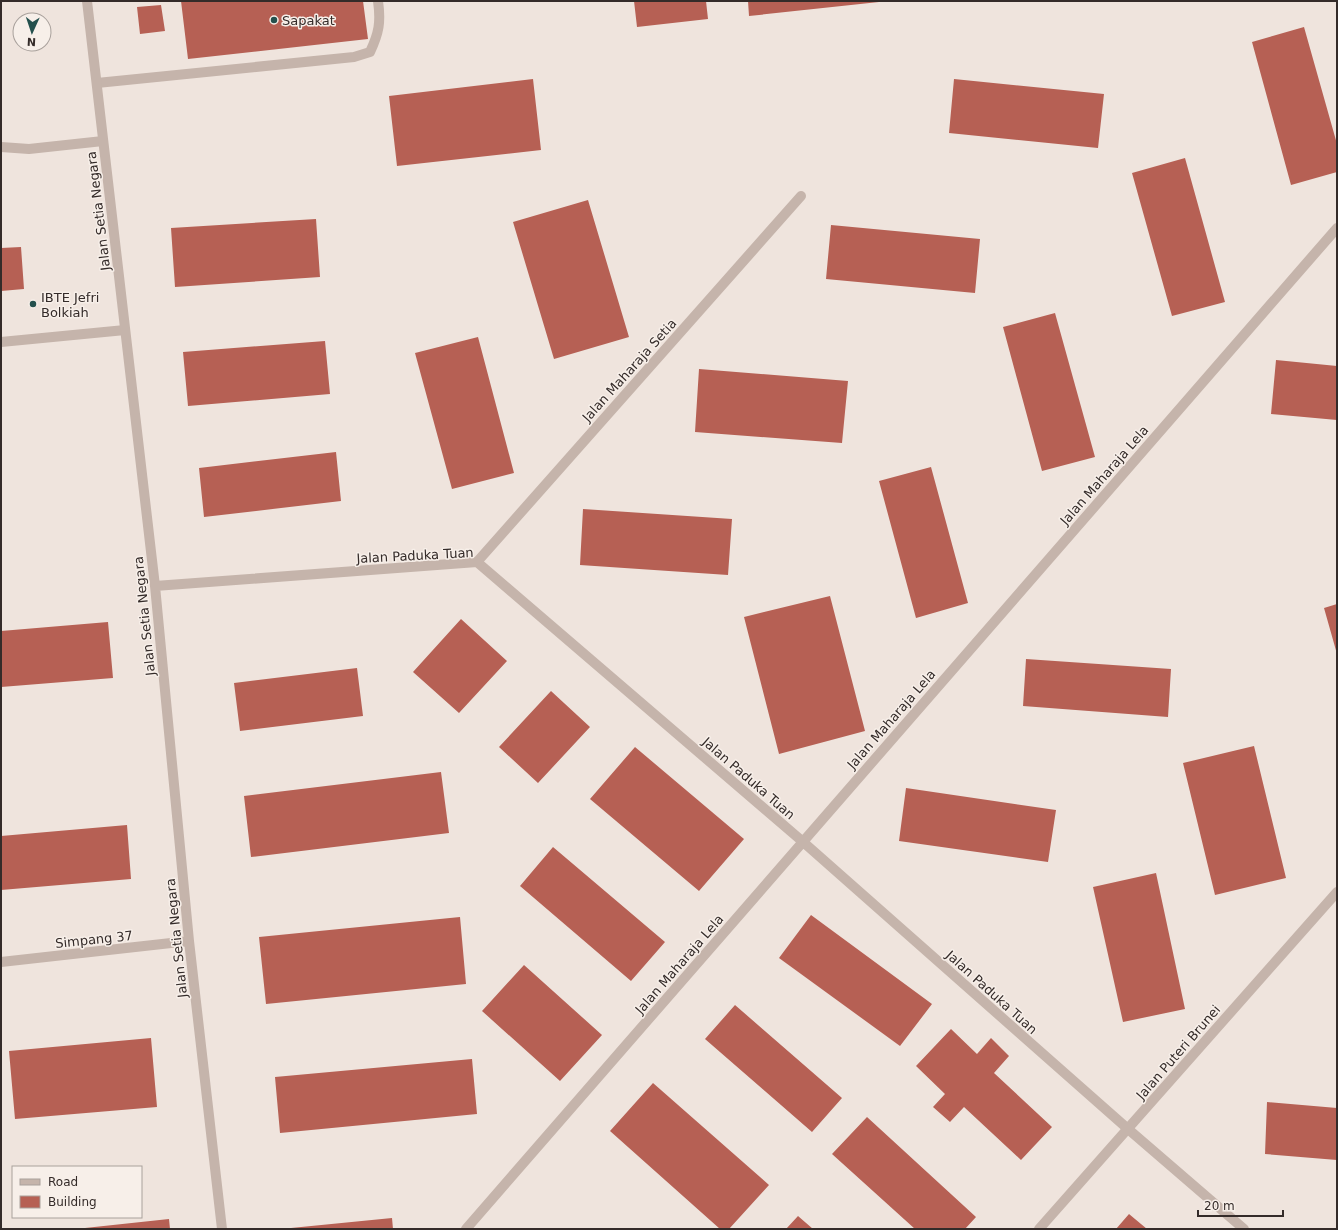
<svg xmlns="http://www.w3.org/2000/svg" width="1338" height="1230" viewBox="0 0 1338 1230" font-family="'DejaVu Sans',sans-serif">
	<style>
		.building { fill: #b66054 }
		.lines { fill: none; stroke-linecap: round; stroke-linejoin: round }
		.service { stroke: #c5b4ab; stroke-width: 10 }
		.minor { stroke: #c5b4ab; stroke-width: 10 }
		.poi-dot { fill: #24504d; stroke: #f7efe9; stroke-width: 1.5 }
		.labels { text-anchor: middle; stroke-width: 3; stroke-linejoin: round; paint-order: stroke }
		.poi-label { font-size: 13px; fill: #342b29; stroke: #f7efe9; text-anchor: start }
		.street-label { font-size: 13px; fill: #342b29; stroke: #f7efe9 }
	</style>
	<rect width="100%" height="100%" fill="#efe4dd"/>
	<path class="building" d="M 181,1 L 363,1 L 368,39 L 188,59 Z
		M 634,1 L 706,1 L 708,19 L 637,27 Z
		M 748,1 L 879,1 L 879,2 L 749,16 Z
		M 161,5 L 165,31 L 140,34 L 137,7 Z
		M 1304,27 L 1337,144 L 1337,172 L 1291,185 L 1252,42 Z
		M 533,79 L 541,150 L 397,166 L 389,96 Z
		M 954,79 L 1104,94 L 1098,148 L 949,133 Z
		M 1185,158 L 1225,302 L 1172,316 L 1132,173 Z
		M 588,200 L 629,337 L 554,359 L 513,222 Z
		M 316,219 L 320,277 L 175,287 L 171,228 Z
		M 831,225 L 980,239 L 975,293 L 826,279 Z
		M 21,247 L 24,289 L 1,291 L 1,248 Z
		M 1055,313 L 1095,457 L 1042,471 L 1003,327 Z
		M 478,337 L 514,473 L 452,489 L 415,353 Z
		M 325,341 L 330,394 L 188,406 L 183,352 Z
		M 1276,360 L 1337,366 L 1337,420 L 1271,414 Z
		M 699,369 L 848,381 L 842,443 L 695,432 Z
		M 336,452 L 341,501 L 204,517 L 199,468 Z
		M 931,467 L 968,603 L 916,618 L 879,481 Z
		M 583,509 L 732,519 L 728,575 L 580,565 Z
		M 830,596 L 865,731 L 779,754 L 744,617 Z
		M 1337,604 L 1337,654 L 1324,608 Z
		M 461,619 L 507,661 L 459,713 L 413,672 Z
		M 108,622 L 113,678 L 1,687 L 1,631 Z
		M 1026,659 L 1171,669 L 1168,717 L 1023,706 Z
		M 357,668 L 363,716 L 240,731 L 234,683 Z
		M 551,691 L 590,727 L 538,783 L 499,747 Z
		M 1254,746 L 1286,878 L 1215,895 L 1183,763 Z
		M 635,747 L 744,839 L 699,891 L 590,799 Z
		M 441,772 L 449,833 L 251,857 L 244,796 Z
		M 906,788 L 1056,810 L 1048,862 L 899,841 Z
		M 127,825 L 131,879 L 1,890 L 1,836 Z
		M 553,847 L 665,942 L 631,981 L 520,886 Z
		M 1156,873 L 1185,1009 L 1123,1022 L 1093,887 Z
		M 811,915 L 932,1004 L 900,1046 L 779,958 Z
		M 460,917 L 466,984 L 266,1004 L 259,937 Z
		M 524,965 L 602,1035 L 560,1081 L 482,1011 Z
		M 735,1005 L 842,1098 L 812,1132 L 705,1039 Z
		M 951,1029 L 977,1054 L 991,1038 L 1009,1056 L 994,1073 L 1052,1127 L 1021,1160 L 964,1107 L 950,1122 L 933,1107 L 945,1094 L 916,1066 Z
		M 151,1038 L 157,1107 L 15,1119 L 9,1051 Z
		M 472,1059 L 477,1114 L 280,1133 L 275,1077 Z
		M 653,1083 L 769,1185 L 729,1229 L 720,1229 L 610,1131 Z
		M 1267,1102 L 1337,1108 L 1337,1160 L 1265,1154 Z
		M 867,1117 L 976,1217 L 965,1229 L 915,1229 L 832,1154 Z
		M 1129,1214 L 1147,1229 L 1116,1229 Z
		M 798,1216 L 813,1229 L 786,1229 Z
		M 392,1218 L 393,1229 L 291,1229 L 291,1228 Z
		M 169,1219 L 170,1229 L 85,1229 L 85,1228 Z"/>
	<g class="lines">
		<path class="service" d="M 97,83 L 354,57 L 370,52 C 379,33 381,22 378,1
			M 1,147 L 29,149 L 103,141
			M 1,342 L 125,330"/>
		<path class="minor" d="M 87,1 L 155,586 L 189,941 L 222,1229
			M 477,562 L 801,196
			M 155,586 L 477,562 L 802,841 L 1128,1129 L 1244,1229
			M 1,962 L 189,941
			M 466,1229 L 1337,228
			M 1039,1229 L 1337,892"/>
	</g>
	<g class="poi-dot">
		<circle cx="274" cy="20" r="4"/>
		<circle cx="33" cy="304" r="4"/>
	</g>
	<g class="labels">
		<g class="poi-label">
			<text x="282" y="25">Sapakat</text>
			<text x="41" y="302">IBTE Jefri<tspan x="41" dy="15">Bolkiah</tspan></text>
		</g>
		<g class="street-label">
			<text transform="translate(98 211) rotate(-97)" y="5">Jalan Setia Negara</text>
			<text transform="translate(629 370) rotate(-48)" y="5">Jalan Maharaja Setia</text>
			<text transform="translate(1104 475) rotate(-49)" y="5">Jalan Maharaja Lela</text>
			<text transform="translate(415 555) rotate(-3)" y="5">Jalan Paduka Tuan</text>
			<text transform="translate(144 616) rotate(-96)" y="5">Jalan Setia Negara</text>
			<text transform="translate(891 719) rotate(-49)" y="5">Jalan Maharaja Lela</text>
			<text transform="translate(749 778) rotate(41)" y="5">Jalan Paduka Tuan</text>
			<text transform="translate(176 938) rotate(-96)" y="5">Jalan Setia Negara</text>
			<text transform="translate(94 939) rotate(-6)" y="5">Simpang 37</text>
			<text transform="translate(679 964) rotate(-49)" y="5">Jalan Maharaja Lela</text>
			<text transform="translate(992 992) rotate(42)" y="5">Jalan Paduka Tuan</text>
			<text transform="translate(1178 1052) rotate(-49)" y="5">Jalan Puteri Brunei</text>
		</g>
	</g>
	<rect width="1338" height="1230" fill="none" stroke="#342b29" stroke-width="4"/>
	<rect x="12" y="1166" width="130" height="52" fill="#f7efe9" stroke="#a9a19c"/>
	<rect x="20" y="1179" width="20" height="6" fill="#c5b4ab" stroke="#a9a19c"/>
	<text x="48" y="1186" font-size="12" fill="#342b29">Road</text>
	<rect x="20" y="1196" width="20" height="12" fill="#b66054" stroke="#a9a19c"/>
	<text x="48" y="1206" font-size="12" fill="#342b29">Building</text>
	<g transform="translate(32 32) rotate(183)"><circle r="19" fill="#f7efe9" stroke="#a9a19c"/>
	<path d="M0-3L7 15L0 10L-7 15Z" fill="#24504d"/>
	<text y="-6" font-size="11" font-weight="bold" text-anchor="middle" fill="#342b29">N</text>
	</g>
	<path d="M1198 1210v6h85v-6" fill="none" stroke="#342b29" stroke-width="2"/>
	<text x="1204" y="1210" font-size="12" fill="#342b29" stroke="#f7efe9" stroke-width="3" paint-order="stroke">20 m</text>
</svg>
